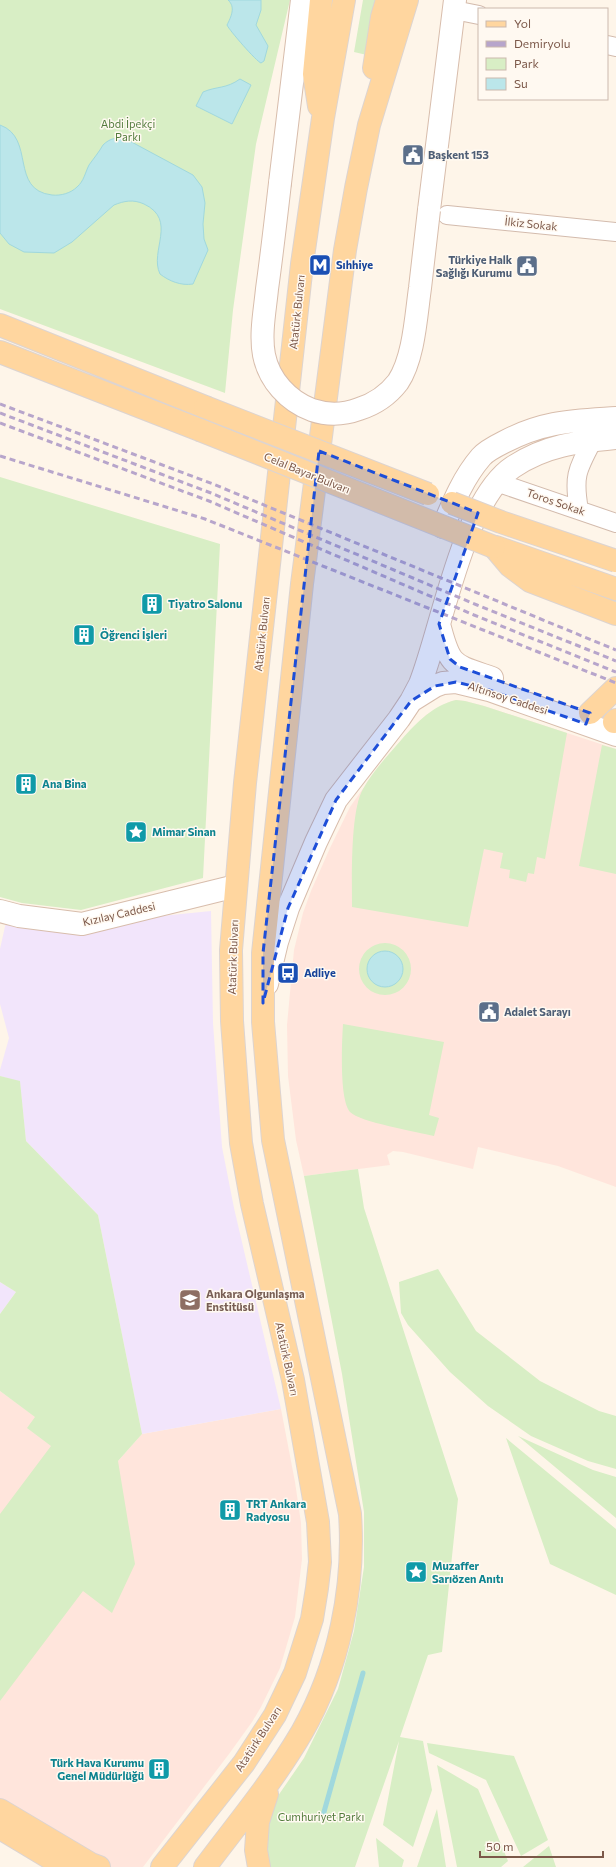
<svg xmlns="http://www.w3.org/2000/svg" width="616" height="1867" viewBox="0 0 616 1867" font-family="Commissioner,sans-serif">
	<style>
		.commercial { fill: #ffe5dc }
		.education { fill: #f2e5fb }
		.green { fill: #d8eec5 }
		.water { fill: #bbe6ea; stroke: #a0d8dd }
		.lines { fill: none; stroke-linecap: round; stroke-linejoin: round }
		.stream { stroke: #a0d8dd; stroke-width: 5 }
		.street-casing { stroke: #d3bbad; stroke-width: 20 }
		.secondary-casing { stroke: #d8bdac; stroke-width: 24 }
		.primary-casing { stroke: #ddd4d0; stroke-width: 24 }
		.street { stroke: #fff; stroke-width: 18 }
		.secondary { stroke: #fff; stroke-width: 22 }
		.primary { stroke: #ffd69f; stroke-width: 22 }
		.rail { stroke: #b7a5cb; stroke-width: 3; stroke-dasharray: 6 4; stroke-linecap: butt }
		.secondary-bridge-casing { stroke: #d8bdac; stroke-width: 24; stroke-linecap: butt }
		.primary-bridge-casing { stroke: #ddd4d0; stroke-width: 24; stroke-linecap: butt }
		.secondary-bridge { stroke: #fff; stroke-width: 22 }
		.primary-bridge { stroke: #ffd69f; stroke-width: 22 }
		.marked { fill: #1d4ed8; fill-opacity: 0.2; stroke: #1d4ed8; stroke-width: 3; stroke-dasharray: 8 5; stroke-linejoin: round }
		.labels { text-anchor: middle; stroke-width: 3; stroke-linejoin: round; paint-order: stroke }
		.park-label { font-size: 11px; fill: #537c3d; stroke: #fff9f1 }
		.service-label { font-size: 11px; font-weight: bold; fill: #4e5e75; stroke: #fff9f1; text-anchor: start }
		.street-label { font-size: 11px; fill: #7c5849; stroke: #fff9f1 }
		.transit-label { font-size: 11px; font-weight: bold; fill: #164399; stroke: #fff9f1; text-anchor: start }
		.culture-label { font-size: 11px; font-weight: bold; fill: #0d838f; stroke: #fff9f1; text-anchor: start }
		.education-label { font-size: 11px; font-weight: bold; fill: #785e54; stroke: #fff9f1; text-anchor: start }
	</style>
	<rect width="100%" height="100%" fill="#fef5e9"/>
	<path class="commercial" d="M 456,700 L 465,701 L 484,706 L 616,749 L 616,1187 L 558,1166 L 478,1147 L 473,1169 L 403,1152 L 393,1151 L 387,1155 L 390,1165 L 304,1176 L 296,1140 L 288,1076 L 287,1025 L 294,950 L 303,913 L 311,891 L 330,848 L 350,807 L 362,790 L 395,748 L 426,715 L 449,702 Z
		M 0,1391 L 70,1442 L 118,1461 L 142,1434 L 281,1409 L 295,1482 L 301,1523 L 302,1559 L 295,1617 L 280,1668 L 261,1707 L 252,1722 L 229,1754 L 143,1867 L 99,1867 L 0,1810 Z"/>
	<path class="education" d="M 211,911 L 213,1023 L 222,1147 L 234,1208 L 281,1409 L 142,1434 L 98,1215 L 26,1141 L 20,1082 L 0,1076 L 0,1070 L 9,1038 L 0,1004 L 0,949 L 8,913 L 82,924 Z
		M 0,1282 L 16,1292 L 0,1314 Z"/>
	<path class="green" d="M 0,0 L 290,0 L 256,144 L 233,310 L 225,393 L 0,309 Z
		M 363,0 L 382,0 L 371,56 L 354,52 Z
		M 0,477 L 220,544 L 203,878 L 81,910 L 22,903 L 0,897 Z
		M 456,700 L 465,701 L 484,706 L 567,733 L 545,859 L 537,857 L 534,874 L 528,873 L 526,882 L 509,878 L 510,870 L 500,868 L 503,853 L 484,849 L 468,927 L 352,907 C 352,880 350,811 363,789 C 373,771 389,754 402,739 C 417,722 434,705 456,700 Z
		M 602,745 L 616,749 L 616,874 L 579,866 Z
		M359 969a26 26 0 1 1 52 0a26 26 0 1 1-52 0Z
		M 343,1024 L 444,1042 L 429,1115 L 439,1118 L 434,1136 C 418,1132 359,1122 350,1112 C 339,1099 342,1041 343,1024 Z
		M 0,1076 L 20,1081 L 26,1141 L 98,1215 L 142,1434 L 118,1461 L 135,1564 L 112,1613 L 83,1591 L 0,1701 L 0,1514 L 51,1446 L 27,1428 L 35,1417 L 0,1391 L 0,1314 L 16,1292 L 0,1282 Z
		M 358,1169 L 364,1208 L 458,1499 L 442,1652 L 428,1655 L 400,1737 L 423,1741 L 432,1790 L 413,1847 L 383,1825 L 399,1741 L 355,1867 L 259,1867 L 258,1825 L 304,1758 L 338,1689 L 354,1631 L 364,1567 L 364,1512 L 342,1374 L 304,1176 Z
		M 438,1269 L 476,1331 L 540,1381 L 599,1411 L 616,1416 L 616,1469 L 588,1461 L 531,1436 L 488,1406 L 450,1372 L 408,1325 L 401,1313 L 399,1282 Z
		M 518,1436 L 593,1470 L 616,1477 L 616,1518 Z
		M 506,1438 L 616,1529 L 616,1595 L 550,1564 Z
		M 427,1743 L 514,1756 L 548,1840 L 521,1856 L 486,1780 L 429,1753 Z
		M 437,1765 L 478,1789 L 508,1861 L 501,1867 L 457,1867 Z
		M 437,1809 L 446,1867 L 417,1867 Z
		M 376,1838 L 404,1860 L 402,1867 L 379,1867 Z
		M 549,1846 L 556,1867 L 523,1867 Z"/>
	<path class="water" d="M 228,0 L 261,0 L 261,10 L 256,25 L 268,46 L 264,61 L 261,63 C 257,62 229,30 227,25 C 231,17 236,7 228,0 Z
		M 240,79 L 251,85 L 232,124 L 196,106 L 203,92 C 217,86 226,89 240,79 Z
		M 0,125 C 36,138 9,190 52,195 C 61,196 71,193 77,187 C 84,181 85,173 89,165 C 94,158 99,152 103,145 C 110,138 117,137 126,139 L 193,175 L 202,187 L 205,203 L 203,224 L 204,239 L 208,250 L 193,284 C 181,286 169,281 160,274 C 149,251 178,220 144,204 C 133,199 124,201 114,205 L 72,242 L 54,253 L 24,252 L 9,244 L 0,233 Z
		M367 969a18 18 0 1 1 36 0a18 18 0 1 1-36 0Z"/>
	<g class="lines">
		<path class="stream" d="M 322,1819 L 363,1673"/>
		<g class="street-casing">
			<path id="street" d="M 454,10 L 479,15
				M 607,45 L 616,47
				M 447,215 L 616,232
				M 496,482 L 616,523
				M 579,510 C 573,476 577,470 593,440"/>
		</g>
		<g class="secondary-casing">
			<path id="secondary" d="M 280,183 L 302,0
				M 429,210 L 455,0
				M 443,527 C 453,503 463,478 481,457 C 486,451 496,446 504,442 C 544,421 572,421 616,418
				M 439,624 C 450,667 452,664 492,678
				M 411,701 L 435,686 L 443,683 L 456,682 L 489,690 L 616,735
				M 0,911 L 19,916 L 82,924 L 236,886
				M 267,984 L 277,942 L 288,908 L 316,842 L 336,800 L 399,719 L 411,701 L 420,684 C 442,629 463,500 513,467 C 546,445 577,442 616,438"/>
		</g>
		<g class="primary-casing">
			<path id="primary" d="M 374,68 L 382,17 L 387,0
				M 319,106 L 314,74 L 321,0
				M 0,325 L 205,407
				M 0,352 L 200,430
				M 494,547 L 510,566 L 530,581 L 616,614
				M 496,547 L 616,589
				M 590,713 L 616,688
				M 614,722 L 616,720
				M 0,1810 L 91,1864 L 99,1867
				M 0,1828 L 65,1867
				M 162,1867 L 244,1763 L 275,1715 L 295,1673 L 312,1619 L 317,1588 L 320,1562 L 318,1522 L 293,1380 L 252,1204 L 241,1143 L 232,1021 L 231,950 L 245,783 L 302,264 L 323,118 L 344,0
				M 205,1867 C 238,1823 274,1780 302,1732 C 339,1667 355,1588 350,1514 L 273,1140 L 263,1022 L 263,953 L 302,584 L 345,250 L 356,188 L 369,125 L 407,0
				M 259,1867 L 256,1850 L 258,1822 L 267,1794"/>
		</g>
		<use href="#street" class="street"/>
		<use href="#secondary" class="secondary"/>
		<use href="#primary" class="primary"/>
		<path class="rail" d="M 0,404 L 213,484 L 616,650
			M 0,413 L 211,493 L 477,605 L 616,661
			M 0,423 L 209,501 L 474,615 L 616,672
			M 0,456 L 205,519 L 616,683"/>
		<g class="secondary-bridge-casing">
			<path id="secondary-bridge" d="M 280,183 C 276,218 272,253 267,289 C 265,310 260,334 264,355 C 269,380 288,401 312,410 C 327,415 343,415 359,409 C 375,404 388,395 398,382 C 414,358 416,316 420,288 C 423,262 426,236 429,210"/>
		</g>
		<g class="primary-bridge-casing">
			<path id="primary-bridge" d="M 205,407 L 428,494
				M 200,430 L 494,547
				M 452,503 L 501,522 L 616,561"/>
		</g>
		<use href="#secondary-bridge" class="secondary-bridge"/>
		<use href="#primary-bridge" class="primary-bridge"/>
	</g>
	<path class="marked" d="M 319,451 L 478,513 L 439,624 L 450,659 L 460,667 L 590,713 L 586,724 L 489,690 L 456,682 L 435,686 L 411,701 L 336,800 L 288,908 L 263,1003 L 263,953 Z"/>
	<defs>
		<g id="civic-square" transform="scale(1.15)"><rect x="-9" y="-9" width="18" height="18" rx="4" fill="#5c6f8a" stroke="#fff9f1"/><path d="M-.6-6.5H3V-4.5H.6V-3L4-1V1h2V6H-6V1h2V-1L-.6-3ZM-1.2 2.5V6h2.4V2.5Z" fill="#fff"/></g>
		<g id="metro-square" transform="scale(1.15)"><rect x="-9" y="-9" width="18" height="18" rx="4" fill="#1a4fb4" stroke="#fff9f1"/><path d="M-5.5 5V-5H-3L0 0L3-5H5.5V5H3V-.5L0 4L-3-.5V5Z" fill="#fff"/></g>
		<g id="building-square" transform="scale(1.15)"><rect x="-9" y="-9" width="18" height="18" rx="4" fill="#0f9aa8" stroke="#fff9f1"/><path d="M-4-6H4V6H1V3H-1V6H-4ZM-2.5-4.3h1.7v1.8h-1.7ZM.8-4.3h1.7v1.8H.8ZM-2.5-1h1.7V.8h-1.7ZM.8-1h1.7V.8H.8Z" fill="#fff"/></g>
		<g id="sight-square" transform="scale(1.15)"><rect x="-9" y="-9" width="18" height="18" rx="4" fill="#0f9aa8" stroke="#fff9f1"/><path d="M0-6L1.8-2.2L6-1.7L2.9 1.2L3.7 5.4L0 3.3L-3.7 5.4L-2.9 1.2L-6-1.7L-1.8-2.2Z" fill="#fff"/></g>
		<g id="bus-square" transform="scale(1.15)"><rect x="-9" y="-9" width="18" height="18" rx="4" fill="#1a4fb4" stroke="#fff9f1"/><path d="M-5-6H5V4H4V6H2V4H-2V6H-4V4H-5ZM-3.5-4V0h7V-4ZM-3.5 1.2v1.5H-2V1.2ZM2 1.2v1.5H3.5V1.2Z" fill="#fff"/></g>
		<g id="school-square" transform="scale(1.15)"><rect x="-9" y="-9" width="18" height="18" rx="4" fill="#8d6e63" stroke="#fff9f1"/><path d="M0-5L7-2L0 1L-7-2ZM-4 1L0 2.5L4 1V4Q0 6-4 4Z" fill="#fff"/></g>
	</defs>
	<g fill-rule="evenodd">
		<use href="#civic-square" x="413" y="155"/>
		<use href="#metro-square" x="320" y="265"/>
		<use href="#civic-square" x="527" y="266"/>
		<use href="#building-square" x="152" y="604"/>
		<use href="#building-square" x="84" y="635"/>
		<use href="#building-square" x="26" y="784"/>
		<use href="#sight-square" x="136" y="832"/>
		<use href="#bus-square" x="288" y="973"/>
		<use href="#civic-square" x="489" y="1012"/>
		<use href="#school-square" x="190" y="1300"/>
		<use href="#building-square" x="230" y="1510"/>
		<use href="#sight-square" x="416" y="1572"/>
		<use href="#building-square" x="159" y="1769"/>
	</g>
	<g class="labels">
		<g class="park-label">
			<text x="128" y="128">Abdi İpekçi<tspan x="128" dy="13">Parkı</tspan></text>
			<text x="321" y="1821">Cumhuriyet Parkı</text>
		</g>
		<g class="service-label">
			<text x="428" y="159">Başkent 153</text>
			<text x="512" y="264" text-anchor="end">Türkiye Halk<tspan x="512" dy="13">Sağlığı Kurumu</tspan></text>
			<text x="504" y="1016">Adalet Sarayı</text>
		</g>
		<g class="street-label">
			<text transform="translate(531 224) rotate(6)" y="4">İlkiz Sokak</text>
			<text transform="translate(297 312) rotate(-84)" y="4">Atatürk Bulvarı</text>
			<text transform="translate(307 473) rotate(22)" y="4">Celal Bayar Bulvarı</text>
			<text transform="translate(556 502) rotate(19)" y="4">Toros Sokak</text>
			<text transform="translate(262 634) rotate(-84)" y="4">Atatürk Bulvarı</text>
			<text transform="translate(508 698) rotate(18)" y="4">Altınsoy Caddesi</text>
			<text transform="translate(119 914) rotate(-13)" y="4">Kızılay Caddesi</text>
			<text transform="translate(233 957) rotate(-88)" y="4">Atatürk Bulvarı</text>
			<text transform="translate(287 1359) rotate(78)" y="4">Atatürk Bulvarı</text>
			<text transform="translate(258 1739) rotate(-57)" y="4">Atatürk Bulvarı</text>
		</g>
		<g class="transit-label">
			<text x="336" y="269">Sıhhiye</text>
			<text x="304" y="977">Adliye</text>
		</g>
		<g class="culture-label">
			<text x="168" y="608">Tiyatro Salonu</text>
			<text x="100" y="639">Öğrenci İşleri</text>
			<text x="42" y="788">Ana Bina</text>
			<text x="152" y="836">Mimar Sinan</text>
			<text x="246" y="1508">TRT Ankara<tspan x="246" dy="13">Radyosu</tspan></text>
			<text x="432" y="1570">Muzaffer<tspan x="432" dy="13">Sarıözen Anıtı</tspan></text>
			<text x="144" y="1767" text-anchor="end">Türk Hava Kurumu<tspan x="144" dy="13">Genel Müdürlüğü</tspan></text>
		</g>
		<g class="education-label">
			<text x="206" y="1298">Ankara Olgunlaşma<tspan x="206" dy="13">Enstitüsü</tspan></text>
		</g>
	</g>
	<rect x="478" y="8" width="130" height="92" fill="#fff9f1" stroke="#cbb9ae"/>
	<rect x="486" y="21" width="20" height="6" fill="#ffd69f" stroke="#cbb9ae"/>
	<text x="514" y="28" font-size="12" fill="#7c5849">Yol</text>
	<rect x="486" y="41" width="20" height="6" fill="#b7a5cb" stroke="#cbb9ae"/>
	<text x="514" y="48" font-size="12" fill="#7c5849">Demiryolu</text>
	<rect x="486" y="58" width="20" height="12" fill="#d8eec5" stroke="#cbb9ae"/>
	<text x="514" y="68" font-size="12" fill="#7c5849">Park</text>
	<rect x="486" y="78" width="20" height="12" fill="#bbe6ea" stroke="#cbb9ae"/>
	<text x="514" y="88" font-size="12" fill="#7c5849">Su</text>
	<path d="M480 1851v6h123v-6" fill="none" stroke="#7c5849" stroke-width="2"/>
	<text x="486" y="1851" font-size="12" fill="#7c5849" stroke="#fff9f1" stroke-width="3" paint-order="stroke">50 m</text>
</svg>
